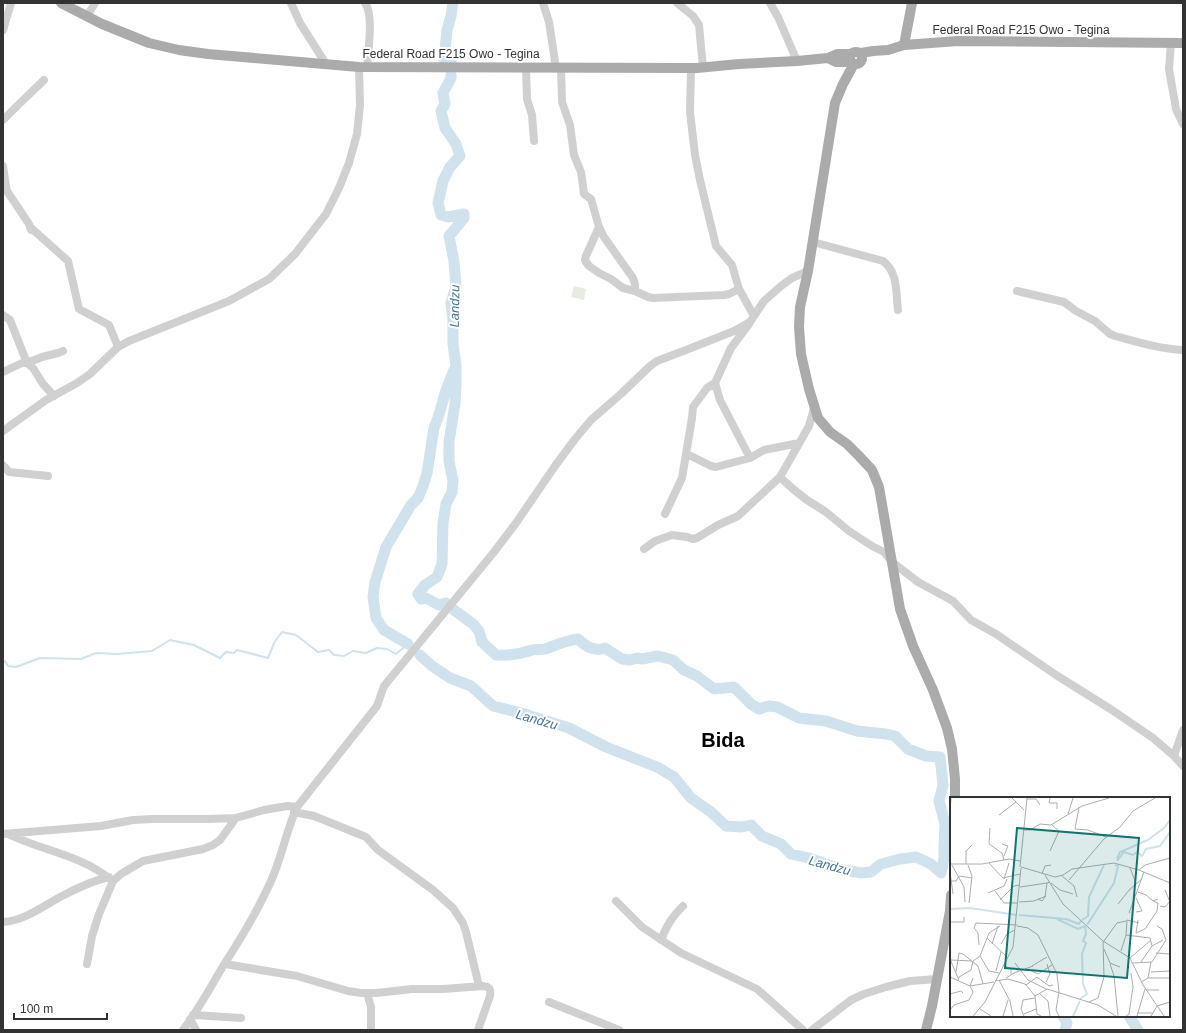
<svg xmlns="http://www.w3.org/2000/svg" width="1186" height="1033" viewBox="0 0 1186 1033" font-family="Arial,sans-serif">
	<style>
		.green { fill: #e6ecdf }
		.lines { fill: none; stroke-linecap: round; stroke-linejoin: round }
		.stream { stroke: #cfe2ee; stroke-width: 2 }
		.river { stroke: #cfe2ee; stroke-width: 11 }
		.minor { stroke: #d0d0d0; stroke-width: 8 }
		.major { stroke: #ababab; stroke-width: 10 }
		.labels { text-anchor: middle; stroke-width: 4; stroke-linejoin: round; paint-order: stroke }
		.street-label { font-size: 12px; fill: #333; stroke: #fff }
		.water-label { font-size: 13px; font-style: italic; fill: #3f7597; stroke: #fff }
		.town-label { font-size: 20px; font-weight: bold; fill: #000; stroke: #fff }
		.inset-river { fill: none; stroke: #cfe2ee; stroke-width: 2 }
		.inset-road { fill: none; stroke: #adadad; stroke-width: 1 }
		.view { fill: #0f766e; fill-opacity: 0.15; stroke: #0f766e; stroke-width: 2 }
		.inset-edge { fill: none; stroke: #333; stroke-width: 2 }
	</style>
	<rect width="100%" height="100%" fill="#fff"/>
	<path class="green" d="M 574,286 L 586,289 L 584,300 L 571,297 Z"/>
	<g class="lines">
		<path class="stream" d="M 3,662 L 5,661 L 8,666 L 16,667 L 40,658 L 81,659 L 96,653 L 118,654 L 152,651 L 170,640 L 194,645 L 220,658 L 226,652 L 234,653 L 237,650 L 268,658 L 275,641 L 282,632 L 296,635 L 318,652 L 329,650 L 334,655 L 344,656 L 353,651 L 366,653 L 377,648 L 387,649 L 396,654 L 408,644"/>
		<path class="river" d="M 451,62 L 446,61 L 444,59 L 447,30 L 451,16 L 453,3
			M 446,603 L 439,605 L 426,598 L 421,599 L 418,594 L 425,585 L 437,577 L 442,564 L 443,523 L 446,504 L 452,492 L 453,481 L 449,461 L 449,442 L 455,404 L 456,384 L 456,366 L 453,344 L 453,320 L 451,303 L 456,287 L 454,261 L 449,236 L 464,218 L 464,214 L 448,217 L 441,215 L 438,203 L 443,181 L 450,167 L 460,156 L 456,144 L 445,128 L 441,111 L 445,104 L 443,93 L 451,78 L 451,75
			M 408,644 L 384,630 L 376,618 L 373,597 L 375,582 L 386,547 L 411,505 L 418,498 L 423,486 L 427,473 L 434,428 L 438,418 L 446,390 L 454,370
			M 420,655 L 432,666 L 450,678 L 471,686 L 493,706 L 521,713 L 569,728 L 606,747 L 657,767 L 674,777 L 691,798 L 711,812 L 726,826 L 742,827 L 751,825 L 762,836 L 781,844 L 791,854 L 809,858 L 839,869 L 861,873 L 871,872 L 881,864 L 900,859 L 916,857 L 931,864 L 941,873 L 944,859 L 944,847 L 945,824 L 939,801 L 943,785 L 940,757 L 926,756 L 908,749 L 895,736 L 886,734 L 857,731 L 826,721 L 799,718 L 777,707 L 769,706 L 759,709 L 751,704 L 734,687 L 714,689 L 697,676 L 684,670 L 673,660 L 658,656 L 642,659 L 638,658 L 630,660 L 622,659 L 605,648 C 595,652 586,647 578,639 C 567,640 556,645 545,649 C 541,650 536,649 532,650 C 520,654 509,656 496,655 L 482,642 L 479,631 L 473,624 L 454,610
			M 1063,1016 L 1067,1023 L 1065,1030
			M 1129,1016 L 1138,1030"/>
		<path class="minor" d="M 291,3 L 300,23 L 326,64
			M 365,3 C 374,15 368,52 367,67
			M 543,3 L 549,22 L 556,68
			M 677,3 L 693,16 L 699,25 L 703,68
			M 770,3 L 778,17 L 797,61
			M 87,16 L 95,3
			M 3,30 L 11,3
			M 1171,43 L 1169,69 L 1176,109 L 1183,124
			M 526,68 L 527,99 L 532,115 L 534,141
			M 561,68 L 562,102 L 570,125 L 574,155 L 581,172 L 584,194 L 591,199 L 599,227 L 604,237 L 633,278 L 635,284 L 635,291
			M 691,68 L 690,112 L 695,155 L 700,180 L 716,246 L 732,265 L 739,289
			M 3,120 L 15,108 L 44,80
			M 3,166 L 6,186 L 7,191 L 29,224 L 31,230
			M 30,227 L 68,261 L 79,309 L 109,325 L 118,347
			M 599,227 L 586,256 L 585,260 L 586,262 L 589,266 L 599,273 L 611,279 L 623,288 L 635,291 L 648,297 L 653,298 L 724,295 L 729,294 L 739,289 L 754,316
			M 813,242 L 883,261 C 898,272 896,293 898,310
			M 1017,291 L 1064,302 L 1076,311 L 1095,321 L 1110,334 L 1115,336 C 1137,342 1160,349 1183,350
			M 3,315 L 10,320 L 27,363 L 33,368 L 43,384 L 54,396
			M 3,372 L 22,363 L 27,363 L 42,357 L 58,353 L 63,351
			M 715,383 L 720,400 L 750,458
			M 3,431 L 46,400 L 77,383 L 90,374 L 118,347 L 129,341 L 229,301 L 269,279 L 295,254 L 326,214 L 339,188 L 349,163 L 357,134 L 360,105 L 359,67
			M 687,454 L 711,466 L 716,467 L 750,458 L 764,450 L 799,443
			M 3,465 L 9,472 L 48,476
			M 780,477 L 793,489 L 807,500 L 826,512 L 849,531 L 872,546 L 884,552 L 892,562 L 918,582 L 953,601 L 971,620 L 996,634 L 1056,675 L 1112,710 L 1153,738 L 1174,756 L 1183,766
			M 665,514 L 682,478 L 692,418 L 693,407 L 707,388 L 715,383 L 731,348 L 749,324
			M 644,549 L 655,541 L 672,535 L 687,537 L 693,539 L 697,538 L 718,525 L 738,516 L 780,477 L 809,426 L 814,408
			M 1174,756 L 1183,730
			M 294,812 L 314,816 L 366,837 L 378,850 L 433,890 L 453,908 L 463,923 L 466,932 L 479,986
			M 3,834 L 101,826 L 133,820 L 153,819 L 207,819 L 236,818 L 264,810 L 287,806 L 297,807
			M 10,835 C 44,851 80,855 110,879
			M 616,901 L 642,927 L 681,953 L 757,989 L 803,1030
			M 3,922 C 26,920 43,906 62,896 C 77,888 92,881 109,877
			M 661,940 C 667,925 672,917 683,906
			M 87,964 L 92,936 L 99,914 L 113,881 L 121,874 L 143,861 L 203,849 L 213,845 L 220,840 L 236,818
			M 225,964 L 297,976 L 348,991 L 361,993 L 376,993 L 412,989 L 443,989 L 483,986 C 490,987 491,989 490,996 L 478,1030
			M 367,993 L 371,1007 L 371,1030
			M 549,1002 L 619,1030
			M 193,1015 L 241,1018
			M 190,1019 L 196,1030
			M 183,1030 C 199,1009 211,986 225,963 C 242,937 258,910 271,881 C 282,857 286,831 297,807 L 377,706 L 384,686 L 494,552 L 516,523 L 555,466 L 575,439 L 591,420 L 622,393 L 650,366 L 657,361 L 686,350 L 734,331 L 750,322 L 764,301 L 781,286 L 792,278 L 808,271
			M 812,1030 L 851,1000 L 864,994 L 886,987 L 910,981 L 937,979"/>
		<path class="major" d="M 61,3 L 102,24 L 149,43 L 179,50 L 208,54 L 359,67 L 697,68 L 739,64 L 797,61 L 828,58 L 836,62 L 851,62
			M 904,45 L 912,3
			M850 58a6 6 0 1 1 12 0a6 6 0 1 1-12 0Z
			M 861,53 L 873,51 L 888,50 L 904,45 L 958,41 L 1183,43
			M 828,58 L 837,54 L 851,54
			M 854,64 L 843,84 L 835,103 L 808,271 L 800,307 L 799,327 L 801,354 L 809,389 L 818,418 L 830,432 L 847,444 L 859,456 L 872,470 L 879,487 L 900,609 L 913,646 L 933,690 L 947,728 L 952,749 L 955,779 L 955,798
			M 926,1030 L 932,1006 L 950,911 L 951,895"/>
	</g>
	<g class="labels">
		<g class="street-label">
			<text x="1021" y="34">Federal Road F215 Owo - Tegina</text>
			<text x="451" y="58">Federal Road F215 Owo - Tegina</text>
		</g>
		<g class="water-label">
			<text transform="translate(454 306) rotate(-89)" y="5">Landzu</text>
			<text transform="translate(537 719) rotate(16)" y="5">Landzu</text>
			<text transform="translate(830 865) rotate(15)" y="5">Landzu</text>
		</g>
		<g class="town-label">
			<text x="723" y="747">Bida</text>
		</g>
	</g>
	<g transform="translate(950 797)">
		<rect width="220" height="220" fill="#fff"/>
		<path class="inset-river" d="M 167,62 L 170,55 L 198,43 L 214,31 L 220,23M 167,64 L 174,55 L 183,58 L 187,55 L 192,59 L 196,52 L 210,49 L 220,35M 0,112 L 20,111 L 67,118M 69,118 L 116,122 L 129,127 L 131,124M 107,122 L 128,132 L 135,129M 132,123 L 138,119 L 139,100 L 154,68M 137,128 L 164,86 L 168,69 L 165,68M 130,202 L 137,197 L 133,187 L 132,157 L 136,146 L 133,144 L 136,137 L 135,129M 123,219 L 130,204"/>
		<path class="inset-road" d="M 62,1 L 74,13M 100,1 L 99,6 L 107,6 L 107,12M 77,2 L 86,2 L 90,8M 129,10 L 125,32 L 138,33 L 156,40M 0,14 L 1,1M 118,17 L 123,1M 49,18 L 66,5M 40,31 L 39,47 L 52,56 L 54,63M 73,33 L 80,33 L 90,27 L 101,28 L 132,9 L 159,1M 52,47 L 58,49 L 54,59M 100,54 L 109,34 L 102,28M 39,66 L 53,81 L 70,77M 0,67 L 32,67 L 59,62 L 70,64M 16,67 L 16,54 L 22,48M 2,68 L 14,90 L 15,105M 18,68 L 22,79 L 19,106M 70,70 L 77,1M 71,70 L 105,80 L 113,78 L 122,72 L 164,66 L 189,73 L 220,86M 180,71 L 186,86M 189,73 L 195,68 L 220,61M 0,75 L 3,97M 92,77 L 95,69 L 101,68M 95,78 L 113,107 L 153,144 L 180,161 L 193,188 L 214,219M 112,79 L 124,89 L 127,100M 54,82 L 59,66M 119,83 L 154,42 L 170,30 L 183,14 L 205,1M 1,84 L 6,84 L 9,79 L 22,81M 101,86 L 110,93 L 123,97M 70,90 L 97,86M 215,93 L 220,105M 45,94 L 54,106 L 68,106M 188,95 L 196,98 L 203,104 L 208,102M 38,96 L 54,89 L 57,82M 186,101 L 192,114 L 186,115M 88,102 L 92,104 L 95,100 L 97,86 L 100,85M 50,103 L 64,89 L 70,88M 69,105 L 84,104 L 96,99M 168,107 L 180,92 L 192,82M 210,109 L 215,110 L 220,104M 179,116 L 194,75M 0,125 L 14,125 L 14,120M 67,129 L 78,131 L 88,138 L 107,177 L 109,195 L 106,213 L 109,219M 186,136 L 195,132 L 207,114 L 208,106 L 203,104M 186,136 L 188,123M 176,138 L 200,141 L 202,149M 37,141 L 58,161M 154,144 L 167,126 L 176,124M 42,147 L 48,129M 51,147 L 57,137 L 65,133M 29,148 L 28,136 L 24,131 L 26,126 L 67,128M 154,152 L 160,166 L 170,170M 171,154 L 176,138 L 177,123 L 189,126M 206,156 L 220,157M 30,159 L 39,174 L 49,176M 180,161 L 201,143M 0,162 L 8,181M 1,163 L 22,164M 191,165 L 202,149 L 213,143M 65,166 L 78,183 L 96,192M 183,166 L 202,165 L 216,143 L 212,132 L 207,129M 160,167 L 164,179 L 168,219M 53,168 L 61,172 L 61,177M 82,169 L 97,160M 78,172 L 88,177 L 102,168M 46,174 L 51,155M 6,175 L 9,156 L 13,157 L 28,169 L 33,187M 201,175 L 220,174M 0,180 L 20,189 L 44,185M 56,181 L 64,176 L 83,169M 198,181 L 201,165M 49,183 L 60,204 L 63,219M 8,184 L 9,180 L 21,173 L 23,164 L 30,159 L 39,136 L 50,129M 45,184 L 58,182 L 75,187 L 85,199 L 87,217 L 91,219M 96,185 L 100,177 L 97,167M 191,185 L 198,181 L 220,181M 76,188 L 87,180 L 99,189 L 103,188M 196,193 L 209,193M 0,197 L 11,194 L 13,196M 90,197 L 98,204 L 100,219M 85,199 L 97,192 L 148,208 L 166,219M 139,205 L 148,201 L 154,180 L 153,144M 30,212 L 41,219M 0,213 L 4,208 L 19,203 L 23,195 L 20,189 L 23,181M 188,216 L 202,216M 74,217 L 86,212M 23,219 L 35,205 L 63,150 L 71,71M 53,219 L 58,203M 74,219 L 71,212 L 73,203 L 85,201M 176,219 L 179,217 L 183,190 L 181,176M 187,219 L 195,192M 201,219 L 207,209 L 220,205"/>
		<path class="view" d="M 67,31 L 189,41 L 177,181 L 55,171 Z"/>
		<rect width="220" height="220" class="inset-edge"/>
	</g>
	<rect width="1186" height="1033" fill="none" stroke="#333333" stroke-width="8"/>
	<path d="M14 1013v6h93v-6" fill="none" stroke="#333333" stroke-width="2"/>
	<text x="20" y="1013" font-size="12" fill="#333333" stroke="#ffffff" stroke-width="3" paint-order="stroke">100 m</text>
</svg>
